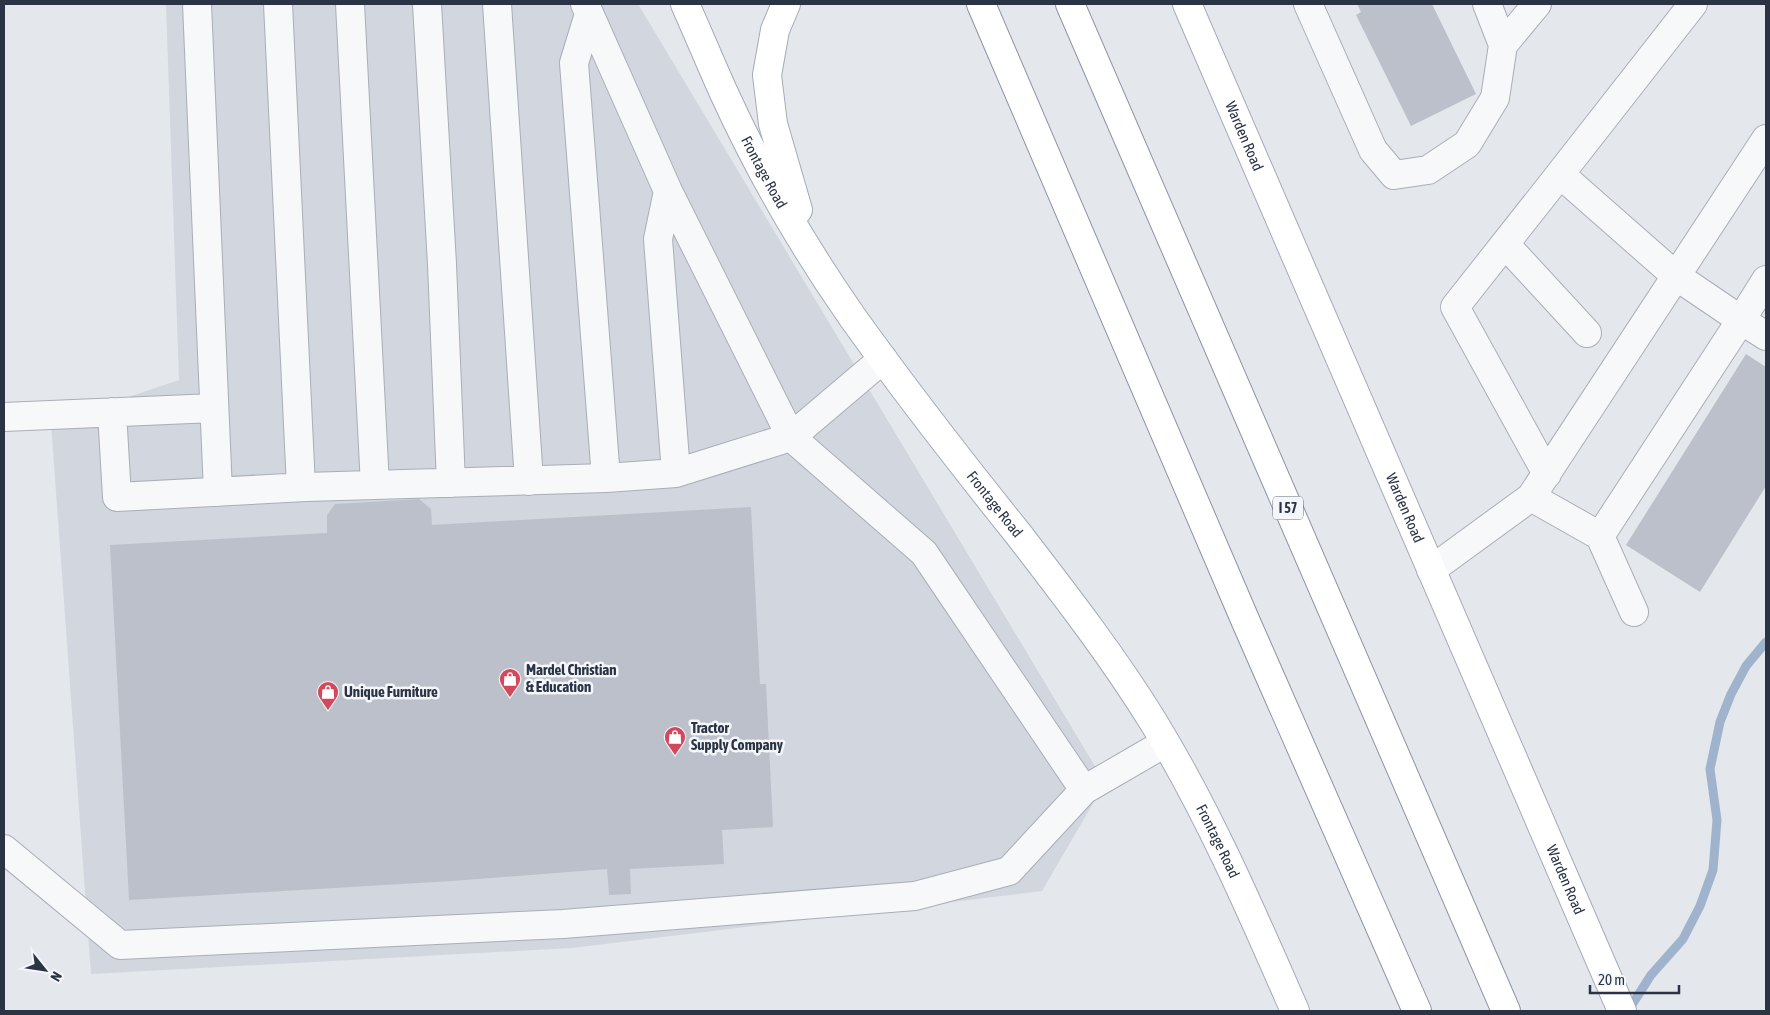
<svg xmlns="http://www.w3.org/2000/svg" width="1770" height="1015" viewBox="0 0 1770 1015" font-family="'Asap Condensed',sans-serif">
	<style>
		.built { fill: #d2d6de }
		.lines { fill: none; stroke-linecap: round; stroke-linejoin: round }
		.stream { stroke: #9fb4cc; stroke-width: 9 }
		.building { fill: #bbc0ca }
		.minor-casing { stroke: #a9aeb7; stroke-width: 30 }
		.major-casing { stroke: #a3abb8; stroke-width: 30 }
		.highway-casing { stroke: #8b94a3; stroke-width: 30 }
		.minor { stroke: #f7f8fa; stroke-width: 28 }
		.major { stroke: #fff; stroke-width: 28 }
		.highway { stroke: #fff; stroke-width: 28 }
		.labels { text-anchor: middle; stroke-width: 5; stroke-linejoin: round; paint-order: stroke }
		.shield { fill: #f4f6f9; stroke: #676e7b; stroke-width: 1 }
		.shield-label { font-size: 14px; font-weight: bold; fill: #2b3445 }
		.street-label { font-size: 15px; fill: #2b3445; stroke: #f4f6f9 }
		.poi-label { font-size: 15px; font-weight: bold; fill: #2b3445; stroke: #f4f6f9; text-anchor: start }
	</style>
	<rect width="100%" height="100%" fill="#e4e7ec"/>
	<path class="built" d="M 166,4 L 638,4 L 1105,783 L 1042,891 L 572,948 L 91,974 L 51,423 L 179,380 Z"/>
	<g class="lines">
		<path class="stream" d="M 1628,1011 L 1651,975 L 1683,939 L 1700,906 L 1713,870 L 1717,820 L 1710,769 L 1720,722 L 1731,694 L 1746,666 L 1766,642"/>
	</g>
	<path class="building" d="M 1357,4 L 1432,4 L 1476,94 L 1411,126 L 1356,15 L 1361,12 Z
		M 1746,354 L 1766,367 L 1766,486 L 1700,592 L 1626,545 Z
		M 419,499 L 431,509 L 432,525 L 751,507 L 760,684 L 766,684 L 773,827 L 722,830 L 724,864 L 630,869 L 631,894 L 609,895 L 607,869 L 452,881 L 129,900 L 110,545 L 327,533 L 327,515 L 335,504 Z"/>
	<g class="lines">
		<g class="minor-casing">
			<path id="minor" d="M 197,4 L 218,492
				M 278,4 L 301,487
				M 350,4 L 375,485
				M 427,4 L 442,264 L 451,483
				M 497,4 L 529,481
				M 1308,4 L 1373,150 L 1394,175 L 1428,170 L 1467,144 L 1495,98 L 1503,45 L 1487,4
				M 589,14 L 574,63 L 606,478
				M 1503,45 L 1537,4
				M 1560,174 L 1693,4
				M 668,191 L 658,239 L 676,473
				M 1505,244 L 1587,333
				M 1766,280 L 1741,320 L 1766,336
				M 883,359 L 791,437 L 924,553 L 1084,790 L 1165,743
				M 112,412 L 117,497 L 306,487 L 606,478 L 676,473 L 791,437 L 668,191 L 585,4
				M 4,417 L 214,408
				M 1531,497 L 1600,536 L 1741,320 L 1676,276 L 1560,174 L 1455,307 L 1547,474
				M 1600,536 L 1634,612
				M 1431,570 L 1531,497 L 1766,139
				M 4,849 L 120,945 L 563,924 L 915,896 L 1009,871 L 1084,790"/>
		</g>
		<g class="major-casing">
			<g id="major">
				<path id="s1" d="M 685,4 C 698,33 710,62 723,91 C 758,168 804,248 853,318 C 906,392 962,464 1019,535 C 1066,596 1114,658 1154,723 C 1210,815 1252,913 1295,1011"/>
				<path d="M 786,4 L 775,30 L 767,75 L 773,124 L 798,210"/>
				<path id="s2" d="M 1187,4 L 1622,1011"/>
			</g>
		</g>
		<g class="highway-casing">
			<path id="highway" d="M 981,4 L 1246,622 L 1417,1011
				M 1070,4 L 1506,1011"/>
		</g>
		<use href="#minor" class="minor"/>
		<use href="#major" class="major"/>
		<use href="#highway" class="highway"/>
	</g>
	<defs>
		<g id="shop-pin" transform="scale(1.125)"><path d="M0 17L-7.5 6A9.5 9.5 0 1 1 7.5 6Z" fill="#d1495b" stroke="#f4f6f9"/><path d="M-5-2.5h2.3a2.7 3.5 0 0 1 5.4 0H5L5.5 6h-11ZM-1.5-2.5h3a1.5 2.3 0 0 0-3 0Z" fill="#fff"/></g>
	</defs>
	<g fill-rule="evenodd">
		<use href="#shop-pin" x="510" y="679"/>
		<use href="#shop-pin" x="328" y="692"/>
		<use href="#shop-pin" x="675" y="737"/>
	</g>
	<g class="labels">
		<rect class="shield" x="1273" y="496.5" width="30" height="23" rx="4"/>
		<g class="shield-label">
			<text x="1288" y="513">I 57</text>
		</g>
		<g class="street-label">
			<text dy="5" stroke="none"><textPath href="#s2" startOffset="144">Warden Road</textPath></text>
			<text dy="5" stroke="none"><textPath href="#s1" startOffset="186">Frontage Road</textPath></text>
			<text dy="5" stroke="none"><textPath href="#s1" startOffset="591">Frontage Road</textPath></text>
			<text dy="5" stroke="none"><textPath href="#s2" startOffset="549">Warden Road</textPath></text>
			<text dy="5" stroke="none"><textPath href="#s1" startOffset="996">Frontage Road</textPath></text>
			<text dy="5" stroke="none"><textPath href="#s2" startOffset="954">Warden Road</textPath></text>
		</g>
		<g class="poi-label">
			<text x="526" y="675">Mardel Christian<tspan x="526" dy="17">&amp; Education</tspan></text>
			<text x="344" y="697">Unique Furniture</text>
			<text x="691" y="733">Tractor<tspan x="691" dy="17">Supply Company</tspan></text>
		</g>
	</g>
	<rect width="1770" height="1015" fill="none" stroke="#2b3445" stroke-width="10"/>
	<g transform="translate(45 970) rotate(120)" stroke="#f4f6f9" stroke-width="4" paint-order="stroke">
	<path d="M0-4L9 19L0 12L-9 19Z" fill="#2b3445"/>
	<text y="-8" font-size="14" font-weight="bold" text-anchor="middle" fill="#2b3445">N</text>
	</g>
	<path d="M1590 985v8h89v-8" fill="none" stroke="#2b3445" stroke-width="2.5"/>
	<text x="1598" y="985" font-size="15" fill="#2b3445" stroke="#f4f6f9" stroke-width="4" paint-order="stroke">20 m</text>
</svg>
